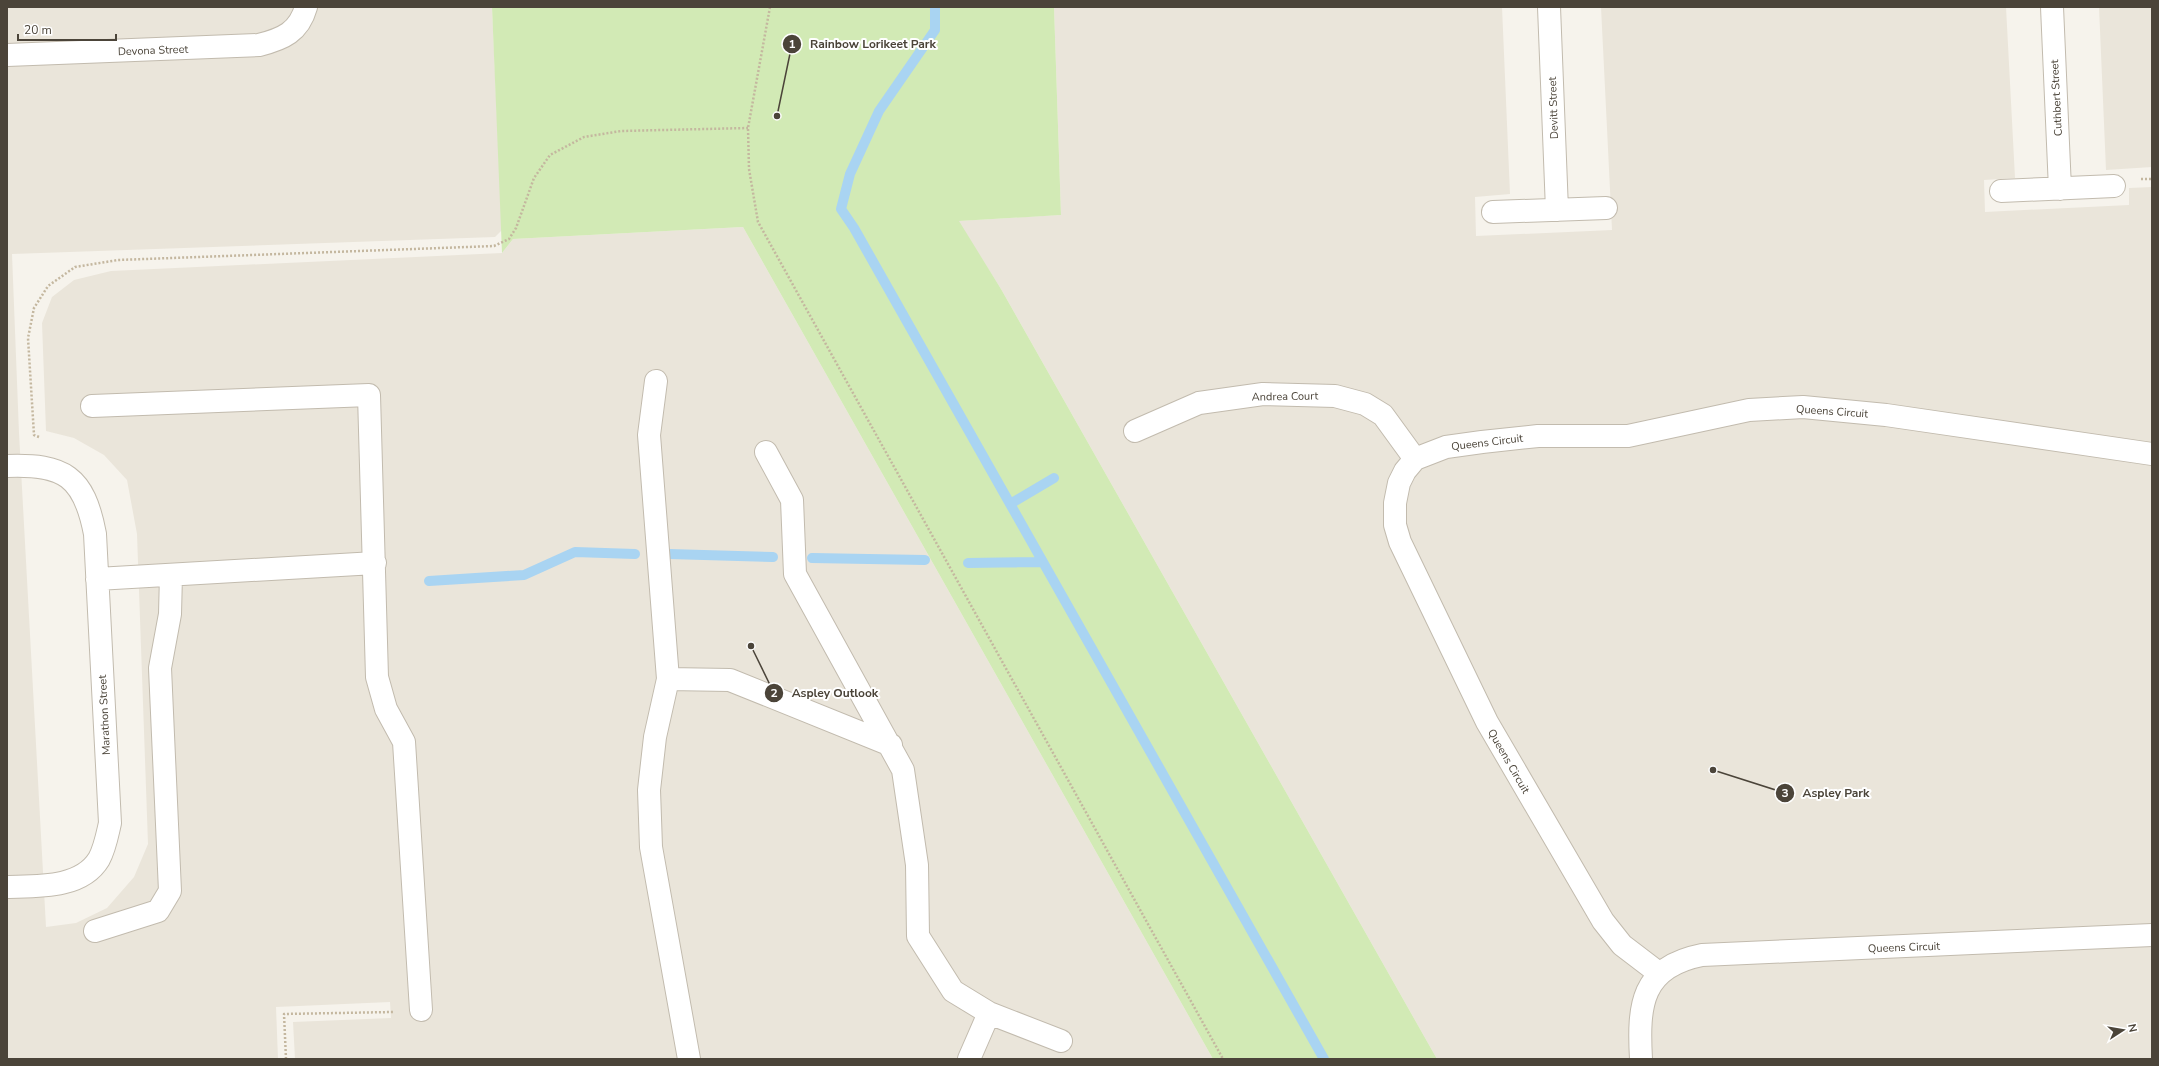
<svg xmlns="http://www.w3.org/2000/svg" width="2159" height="1066" viewBox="0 0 2159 1066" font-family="'Nunito Sans',sans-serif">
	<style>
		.residential { fill: #eae5da }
		.green { fill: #d2eab5 }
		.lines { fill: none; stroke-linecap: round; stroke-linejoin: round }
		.stream { stroke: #a9d4f2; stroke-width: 10 }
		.street-casing { stroke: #c2bbae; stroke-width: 24 }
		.path { stroke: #c4b79f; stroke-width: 2.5; stroke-dasharray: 2 2; stroke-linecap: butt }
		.street { stroke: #fff; stroke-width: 22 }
		.labels { text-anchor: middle; stroke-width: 4; stroke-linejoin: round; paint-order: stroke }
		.street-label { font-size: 11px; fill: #4b4439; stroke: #fff }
		.leader { fill: none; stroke: #4b4439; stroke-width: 1.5 }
		.callout-dot { fill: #4b4439; stroke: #fff; stroke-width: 1.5 }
		.mark-label { font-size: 12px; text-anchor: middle; font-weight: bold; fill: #fff }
		.callout-label { font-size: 12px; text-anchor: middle; font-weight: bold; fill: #4b4439; stroke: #fff; stroke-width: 4; stroke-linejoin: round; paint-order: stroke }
	</style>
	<rect width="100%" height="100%" fill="#f6f3ec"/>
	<path class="residential" d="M 7,7 L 492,7 L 502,230 L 495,237 L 12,254 L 19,433 L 46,927 L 76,923 L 107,908 L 134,877 L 148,844 L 137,534 L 127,480 L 104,455 L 74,438 L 46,431 L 42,323 L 52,297 L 74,280 L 111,271 L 502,253 L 513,239 L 743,227 L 1213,1059 L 295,1059 L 293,1022 L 391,1018 L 390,1002 L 276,1007 L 278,1059 L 7,1059 Z
		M 1054,7 L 1502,7 L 1510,194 L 1475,197 L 1476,236 L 1612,230 L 1601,7 L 2006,7 L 2015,178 L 1984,180 L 1985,212 L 2129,205 L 2129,188 L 2152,187 L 2152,1059 L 1437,1059 L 1001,289 L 958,221 L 1061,215 Z
		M 2099,7 L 2152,7 L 2152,167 L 2106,170 Z"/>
	<path class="green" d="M 492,7 L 1054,7 L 1061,215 L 959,221 L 1001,289 L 1437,1059 L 1213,1059 L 743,227 L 513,239 L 502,253 Z"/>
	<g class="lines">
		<path class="stream" d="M 935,7 L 935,30 L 879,111 L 850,174 L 841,209 L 854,228 L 1324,1059
			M 1010,504 L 1054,478
			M 669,554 L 773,557
			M 812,558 L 925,560
			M 968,563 L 1042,562
			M 429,581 L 524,575 L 575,552 L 635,554"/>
		<g class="street-casing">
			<path id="street" d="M 1549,7 L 1557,210
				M 2052,7 L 2060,189
				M 7,55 L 259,45 C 283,39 299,32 306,7
				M 2001,191 L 2114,186
				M 1493,212 L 1606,208
				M 656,381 L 649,435 L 668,679 L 655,737 L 649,790 L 651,847 L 689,1059
				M 92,406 L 369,395 L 377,677 L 386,709 L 404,742 L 421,1010
				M 1135,431 L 1199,403 L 1263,394 L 1335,396 L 1365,404 L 1383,415 L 1415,459
				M 766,452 L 792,500 L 795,574 L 903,770 L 917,865 L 918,936 L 953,991 L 989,1013 L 1061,1041
				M 7,466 C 64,464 84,476 95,534 L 110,823 C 107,836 105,848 99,859 C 81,889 36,886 7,887
				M 97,579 L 375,563
				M 668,679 L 730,680 L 891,745
				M 95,931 L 158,911 L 170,891 L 160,668 L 170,614 L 171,575
				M 1660,974 L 1622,945 L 1603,921 L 1487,722 L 1400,542 L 1395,525 L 1395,503 L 1399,483 L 1405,471 L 1415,459 L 1446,447 L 1482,442 L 1538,436 L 1628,436 L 1749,410 L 1803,407 L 1886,415 L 2152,454
				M 969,1059 L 989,1013
				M 1641,1059 C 1638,1005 1641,967 1702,955 L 2152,935"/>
		</g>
		<path class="path" d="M 770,7 L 748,128 L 749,169 L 758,222 L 1223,1059
			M 2141,179 L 2152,179
			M 39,437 L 34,435 L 28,338 L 34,308 L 48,286 L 75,267 L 118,260 L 494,246 L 509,239 L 516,228 L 534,178 L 550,155 L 584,137 L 621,131 L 748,128
			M 286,1059 L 284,1014 L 393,1012"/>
		<use href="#street" class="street"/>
	</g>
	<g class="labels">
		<g class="street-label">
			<text transform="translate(153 50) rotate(-2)" y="4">Devona Street</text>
			<text transform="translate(2056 98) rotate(-93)" y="4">Cuthbert Street</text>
			<text transform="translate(1553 108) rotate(-92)" y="4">Devitt Street</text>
			<text transform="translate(1285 396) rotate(-1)" y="4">Andrea Court</text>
			<text transform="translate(1832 411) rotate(4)" y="4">Queens Circuit</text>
			<text transform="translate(1487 442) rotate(-7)" y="4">Queens Circuit</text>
			<text transform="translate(104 715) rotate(-93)" y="4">Marathon Street</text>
			<text transform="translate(1509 761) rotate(60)" y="4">Queens Circuit</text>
			<text transform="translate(1904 947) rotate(-2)" y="4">Queens Circuit</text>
		</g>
	</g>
	<path class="leader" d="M777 116L792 44M751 646L774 693M1713 770L1785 793"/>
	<g class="callout-dot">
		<circle cx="777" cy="116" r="4"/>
		<circle cx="751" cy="646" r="4"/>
		<circle cx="1713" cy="770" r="4"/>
		<circle cx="792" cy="44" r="10"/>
		<circle cx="774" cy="693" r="10"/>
		<circle cx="1785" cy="793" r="10"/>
	</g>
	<g class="mark-label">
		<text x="792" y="48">1</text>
		<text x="774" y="697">2</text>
		<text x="1785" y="797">3</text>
	</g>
	<g class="callout-label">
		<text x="873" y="48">Rainbow Lorikeet Park</text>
		<text x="835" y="697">Aspley Outlook</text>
		<text x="1836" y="797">Aspley Park</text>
	</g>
	<rect width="2159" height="1066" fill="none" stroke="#4b4439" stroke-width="16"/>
	<g transform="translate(2123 1030) rotate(78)" stroke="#ffffff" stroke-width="3" paint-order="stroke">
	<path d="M0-3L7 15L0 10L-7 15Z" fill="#4b4439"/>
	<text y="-6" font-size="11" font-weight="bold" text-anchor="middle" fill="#4b4439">N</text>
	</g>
	<path d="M18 34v6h98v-6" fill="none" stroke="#4b4439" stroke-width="2"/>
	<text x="24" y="34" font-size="12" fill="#4b4439" stroke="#ffffff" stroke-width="3" paint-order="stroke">20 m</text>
</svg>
